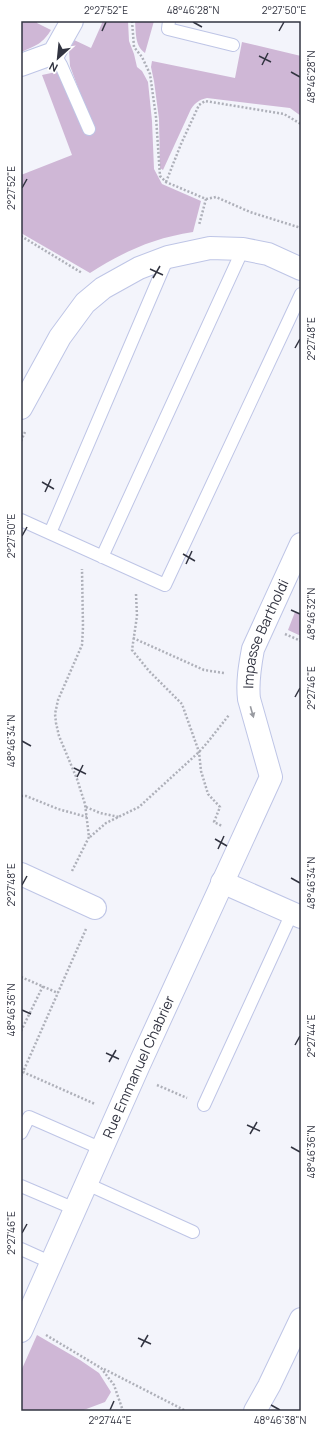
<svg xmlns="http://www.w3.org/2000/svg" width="322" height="1432" viewBox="0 0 322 1432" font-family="Manrope,sans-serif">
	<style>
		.green { fill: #cfb7d6 }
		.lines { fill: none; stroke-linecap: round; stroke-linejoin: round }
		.service-casing { stroke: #bec5e6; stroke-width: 14 }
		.minor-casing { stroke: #bec5e6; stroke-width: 24 }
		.path { stroke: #aeb0b9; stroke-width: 2.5; stroke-dasharray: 2 2; stroke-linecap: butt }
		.service { stroke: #fff; stroke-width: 12 }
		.minor { stroke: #fff; stroke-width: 22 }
		.oneway { fill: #989aa0 }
		.ticks { fill: none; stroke: #323441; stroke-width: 1.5 }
		.labels { text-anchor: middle; stroke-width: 3.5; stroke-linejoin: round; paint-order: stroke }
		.street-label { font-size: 14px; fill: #323441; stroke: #fff }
		.neatline { fill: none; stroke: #323441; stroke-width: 1.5 }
		.ticks-label { font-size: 10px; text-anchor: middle; fill: #323441 }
	</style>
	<rect width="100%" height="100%" fill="#f3f4fb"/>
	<path class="green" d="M 21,21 L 37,21 L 37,23 L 51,30 C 43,43 36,46 21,52 Z
		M 103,21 L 128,21 L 129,41 L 134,54 L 137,67 L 142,71 L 148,82 L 152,121 L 154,169 L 162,184 L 201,201 L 193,232 C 153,238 123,252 90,273 L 21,233 L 21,175 L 72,155 L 42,75 L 56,72 L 62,78 L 85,134 L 94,131 L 70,66 L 69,50 L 72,39 L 91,48 Z
		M 135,21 L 154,21 L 145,53 C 135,46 136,33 135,21 Z
		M 242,42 L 301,56 L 301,116 L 290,108 L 207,98 C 199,100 196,102 191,109 L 163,170 L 160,168 L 159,119 L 154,81 L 151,67 L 152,61 L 235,78 Z
		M 301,609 L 301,636 L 288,630 L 295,612 L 299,614 Z
		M 37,1335 L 80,1360 L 99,1373 L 111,1392 L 105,1402 L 81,1411 L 21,1411 L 21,1371 Z"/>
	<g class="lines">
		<g class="service-casing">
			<path id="service" d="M 169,21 L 168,29 L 233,45
				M 54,53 L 61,65 L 89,129
				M 21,520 L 165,585 L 301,294
				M 50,533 L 168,257
				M 102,557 L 243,249
				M 204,1105 L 292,913
				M 21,1133 L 29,1117 L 102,1149
				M 87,1184 L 193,1232
				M 21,1186 L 75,1209
				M 21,1249 L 52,1263"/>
		</g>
		<g class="minor-casing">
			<g id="minor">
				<path d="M 21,65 L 54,53 L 72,21"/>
				<path d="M 21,408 L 60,337 L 85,303 L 103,288 L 139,268 L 168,257 L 210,248 L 243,249 L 268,254 L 301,269"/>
				<path d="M 21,874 L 95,908"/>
				<path d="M 222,882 L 301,917"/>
				<path id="s1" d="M 21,1331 L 139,1065 L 271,777 L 249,699 C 247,682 250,665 253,649 L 301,544"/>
				<path d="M 255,1411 L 269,1386 L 301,1319"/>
			</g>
		</g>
		<path class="path" d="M 132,21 L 134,47 L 142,57 L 150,74 L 156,117 L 160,176 L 166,182 L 206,199 L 199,225
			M 166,182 L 181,144 L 199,105 L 205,101 L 284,114 L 301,124
			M 206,199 L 216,197 L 250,212 L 301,228
			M 21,236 L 82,273
			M 21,441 L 25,432
			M 136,594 L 137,616 L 132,650 L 149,671 L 182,704 L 199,752 L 201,771 L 208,794 L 220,807 L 214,822 L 222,826
			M 285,634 L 301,641
			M 133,638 L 204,670 L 224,673
			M 21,796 L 26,796 L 58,809 L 87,817
			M 86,807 L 100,813 L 119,817
			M 90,837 L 106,823 L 139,807 L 199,752 L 207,743 L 229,715
			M 72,871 L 89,837 L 85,804 L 77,779 L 59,736 L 56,723 L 55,714 L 58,700 L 82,645 L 83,627 L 82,569
			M 86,929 L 23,1072 L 95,1104
			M 21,977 L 58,993
			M 21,1031 L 43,986
			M 21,1076 L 23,1072
			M 157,1085 L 187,1098
			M 46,1335 L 101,1368 L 114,1385 L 123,1411
			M 104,1369 L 186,1411"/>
		<use href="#service" class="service"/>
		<use href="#minor" class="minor"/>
	</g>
	<defs><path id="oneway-solid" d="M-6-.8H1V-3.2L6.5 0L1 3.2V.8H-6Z"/></defs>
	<use class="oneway" href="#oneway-solid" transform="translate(252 712) rotate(74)"/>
	<path class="ticks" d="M 193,22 L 202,27M 102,31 L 106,22M 279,31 L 284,22M 259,56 L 271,62M 262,65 L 268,53M 291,72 L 300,77M 22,188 L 27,179M 150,269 L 163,275M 153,278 L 160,266M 295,348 L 300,339M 42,482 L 54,489M 45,492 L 51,479M 22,536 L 27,527M 183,554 L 195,561M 186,564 L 192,551M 291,610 L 300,614M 295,697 L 300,688M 22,741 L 31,746M 74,768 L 86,774M 77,777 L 83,765M 215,839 L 227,846M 218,849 L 224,836M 291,878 L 300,883M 22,885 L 27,876M 22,1010 L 31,1014M 295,1045 L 300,1036M 106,1053 L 119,1059M 109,1062 L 116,1050M 247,1125 L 260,1131M 250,1134 L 257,1122M 291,1147 L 300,1152M 22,1233 L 27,1224M 138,1338 L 151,1344M 141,1347 L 148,1335M 271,1405 L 280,1410M 110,1410 L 114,1401"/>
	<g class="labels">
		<g class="street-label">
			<text dy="5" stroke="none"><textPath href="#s1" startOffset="757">Impasse Bartholdi</textPath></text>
			<text dy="5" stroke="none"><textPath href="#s1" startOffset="289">Rue Emmanuel Chabrier</textPath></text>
		</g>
	</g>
	<rect width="322" height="1432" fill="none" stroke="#ffffff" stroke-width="44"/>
	<g transform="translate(58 58) rotate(207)" stroke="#ffffff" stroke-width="3" paint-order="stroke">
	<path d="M0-3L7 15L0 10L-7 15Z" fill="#323441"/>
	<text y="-6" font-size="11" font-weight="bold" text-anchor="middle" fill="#323441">N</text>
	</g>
	<rect x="22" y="22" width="278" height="1388" class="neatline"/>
	<g class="ticks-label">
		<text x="106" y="14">2°27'52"E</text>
		<text x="193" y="14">48°46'28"N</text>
		<text x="284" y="14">2°27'50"E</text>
		<text transform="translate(311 77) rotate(-90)" y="4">48°46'28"N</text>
		<text transform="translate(11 188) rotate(-90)" y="4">2°27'52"E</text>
		<text transform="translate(311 339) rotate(-90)" y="4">2°27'48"E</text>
		<text transform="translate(11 536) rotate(-90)" y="4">2°27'50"E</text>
		<text transform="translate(311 614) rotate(-90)" y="4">48°46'32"N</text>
		<text transform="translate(311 688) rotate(-90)" y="4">2°27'46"E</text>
		<text transform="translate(11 741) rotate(-90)" y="4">48°46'34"N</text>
		<text transform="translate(311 883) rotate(-90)" y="4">48°46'34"N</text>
		<text transform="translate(11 885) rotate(-90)" y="4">2°27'48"E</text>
		<text transform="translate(11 1010) rotate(-90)" y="4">48°46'36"N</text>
		<text transform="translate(311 1036) rotate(-90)" y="4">2°27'44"E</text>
		<text transform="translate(311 1152) rotate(-90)" y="4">48°46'36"N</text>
		<text transform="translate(11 1233) rotate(-90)" y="4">2°27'46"E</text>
		<text x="110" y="1424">2°27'44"E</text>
		<text x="280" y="1424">48°46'38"N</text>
	</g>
</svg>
